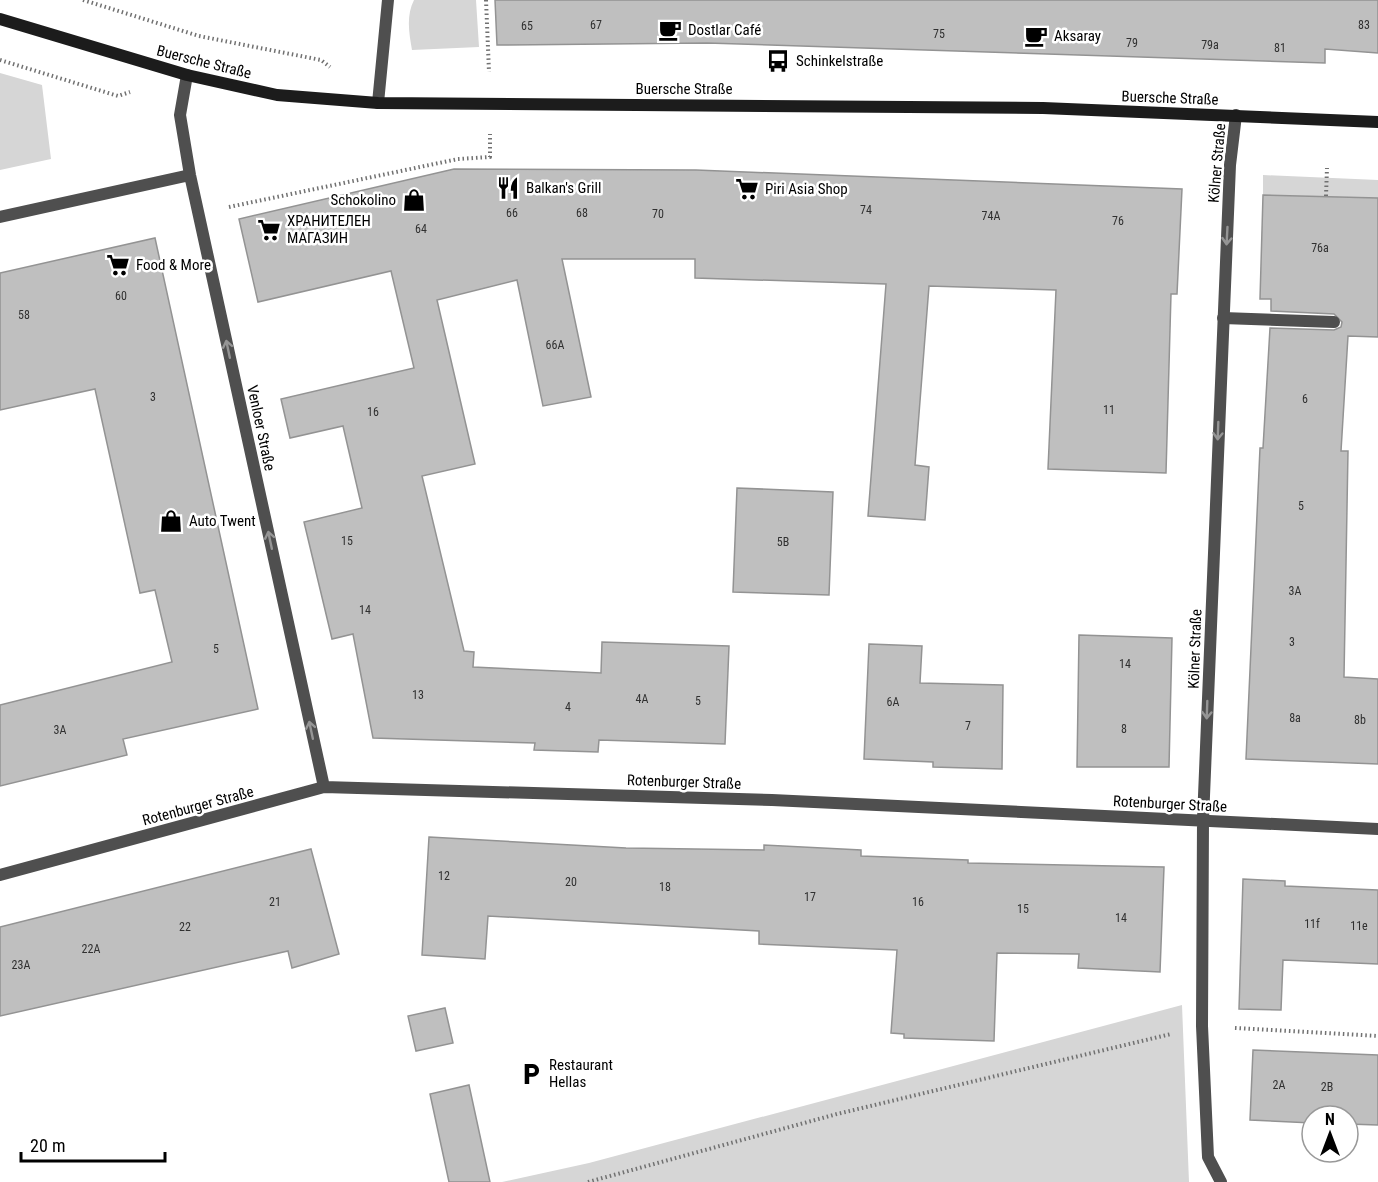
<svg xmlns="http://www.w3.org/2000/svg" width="1378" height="1182" viewBox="0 0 1378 1182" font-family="'Roboto Condensed',sans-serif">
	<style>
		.green { fill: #d6d6d6 }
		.building { fill: #bfbfbf; stroke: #939393; stroke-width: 1.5 }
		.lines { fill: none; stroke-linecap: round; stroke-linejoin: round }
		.path { stroke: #717171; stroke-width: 4; stroke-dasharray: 1.5 3; stroke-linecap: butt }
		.lane { stroke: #4f4f4f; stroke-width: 12 }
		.street { stroke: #4f4f4f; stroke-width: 12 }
		.secondary { stroke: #1c1c1c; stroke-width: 12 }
		.oneway { stroke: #959595 }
		.labels { text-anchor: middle; stroke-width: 5; stroke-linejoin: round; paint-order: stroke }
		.number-label { font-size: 12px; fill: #303030 }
		.poi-label { font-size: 15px; fill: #000; stroke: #fff; text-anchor: start }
		.street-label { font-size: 15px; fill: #000; stroke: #fff }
	</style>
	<rect width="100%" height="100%" fill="#fff"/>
	<path class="green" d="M 414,0 L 476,0 L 479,47 L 412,50 C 409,33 406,16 414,0 Z
		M 0,73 L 42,85 L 51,159 L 0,170 Z
		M 1263,175 L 1378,180 L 1378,198 L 1263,195 Z
		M 1182,1005 L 1189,1182 L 502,1182 L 589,1163 Z"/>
	<path class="building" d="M 495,0 L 1378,0 L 1378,53 L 1325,49 L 1325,63 L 707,43 L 497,45 Z
		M 454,169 L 696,170 L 1182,189 L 1177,294 L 1171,294 L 1166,473 L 1048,469 L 1056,290 L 929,286 L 915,465 L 929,467 L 925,520 L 868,516 L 886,284 L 695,278 L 695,259 L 562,259 L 591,397 L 543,406 L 517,280 L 437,300 L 475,464 L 422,476 L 464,651 L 474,652 L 473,667 L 601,673 L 602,642 L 729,646 L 725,744 L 599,740 L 598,752 L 534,750 L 535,743 L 373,738 L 353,634 L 332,639 L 304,522 L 362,508 L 343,426 L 290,438 L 281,399 L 414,368 L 391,271 L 258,302 L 239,219 Z
		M 1263,195 L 1378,198 L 1378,337 L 1348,336 L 1341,451 L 1348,451 L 1344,677 L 1378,679 L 1378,764 L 1246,759 L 1260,448 L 1263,448 L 1270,328 L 1334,330 L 1341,327 L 1342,322 L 1334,314 L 1271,311 L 1271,299 L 1260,299 Z
		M 155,238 L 258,709 L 123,739 L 127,755 L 0,786 L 0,705 L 172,662 L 155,590 L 140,593 L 95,389 L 0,410 L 0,273 Z
		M 737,488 L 833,492 L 829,595 L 733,592 Z
		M 1079,635 L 1172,638 L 1169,767 L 1077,767 Z
		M 869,644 L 922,646 L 920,683 L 1003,685 L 1002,769 L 933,767 L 933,762 L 864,759 Z
		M 429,837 L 626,848 L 764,850 L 764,845 L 861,850 L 861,856 L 968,860 L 968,863 L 1164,867 L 1160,972 L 1078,968 L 1079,954 L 997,953 L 994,1041 L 904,1038 L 904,1034 L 891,1033 L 897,950 L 759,944 L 759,931 L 488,916 L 485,959 L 422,955 Z
		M 311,849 L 339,954 L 292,968 L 288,951 L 0,1016 L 0,927 Z
		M 1243,879 L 1285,881 L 1285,886 L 1378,890 L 1378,964 L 1283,960 L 1281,1010 L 1239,1009 Z
		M 445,1008 L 453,1043 L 416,1051 L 408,1016 Z
		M 1253,1050 L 1378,1055 L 1378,1125 L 1348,1124 L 1348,1116 L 1312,1116 L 1312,1123 L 1250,1120 Z
		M 469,1085 L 490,1182 L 449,1182 L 430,1094 Z"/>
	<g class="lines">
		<path class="path" d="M 83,0 L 199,36 L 321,60 L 330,67
			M 486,0 L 489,72
			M 0,60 L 118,96 L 130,92
			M 1326,196 L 1327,168
			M 229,207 L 458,159 L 490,157 L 490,134
			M 1235,1028 L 1378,1036
			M 588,1182 L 837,1114 L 1171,1034"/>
		<path class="lane" d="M 1223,318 L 1334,322"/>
		<path class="street" d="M 187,75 L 180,115 L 190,175 L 324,787
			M 378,103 L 388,0
			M 0,217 L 190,175
			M 0,875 L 324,787 L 772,800 L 1378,829
			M 1221,1182 L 1208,1157 L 1202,1026 L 1203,820 L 1230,165 L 1236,115"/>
		<path class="secondary" d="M 0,19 L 187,75 L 277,95 L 378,103 L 1043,108 L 1378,122"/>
	</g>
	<defs><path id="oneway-shaft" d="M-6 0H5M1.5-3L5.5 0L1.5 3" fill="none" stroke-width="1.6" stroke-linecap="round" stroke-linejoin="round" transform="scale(1.5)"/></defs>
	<g class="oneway">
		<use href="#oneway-shaft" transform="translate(1227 236) rotate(93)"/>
		<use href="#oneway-shaft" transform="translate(228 349) rotate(-102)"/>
		<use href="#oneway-shaft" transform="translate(1218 431) rotate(92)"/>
		<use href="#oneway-shaft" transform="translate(270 540) rotate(-102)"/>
		<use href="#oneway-shaft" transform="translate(1207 710) rotate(92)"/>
		<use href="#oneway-shaft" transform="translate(311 730) rotate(-102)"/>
	</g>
	<defs>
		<g id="cafe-bare" transform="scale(1.8)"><path d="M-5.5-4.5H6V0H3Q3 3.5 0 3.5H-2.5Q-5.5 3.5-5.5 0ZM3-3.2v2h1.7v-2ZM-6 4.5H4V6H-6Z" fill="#000" stroke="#fff" stroke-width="2.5" paint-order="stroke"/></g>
		<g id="bus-bare" transform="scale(1.8)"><path d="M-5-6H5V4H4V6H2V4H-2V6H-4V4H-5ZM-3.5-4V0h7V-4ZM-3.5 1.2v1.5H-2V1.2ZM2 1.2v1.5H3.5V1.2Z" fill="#000" stroke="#fff" stroke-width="2.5" paint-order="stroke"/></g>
		<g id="restaurant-bare" transform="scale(1.8)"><path d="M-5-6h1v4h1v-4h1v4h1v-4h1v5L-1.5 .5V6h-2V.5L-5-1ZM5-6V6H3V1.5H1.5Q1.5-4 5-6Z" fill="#000" stroke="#fff" stroke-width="2.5" paint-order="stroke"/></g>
		<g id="supermarket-bare" transform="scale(1.8)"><path d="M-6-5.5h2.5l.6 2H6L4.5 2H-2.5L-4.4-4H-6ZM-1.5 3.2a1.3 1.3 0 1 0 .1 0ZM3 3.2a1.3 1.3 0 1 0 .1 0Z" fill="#000" stroke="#fff" stroke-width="2.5" paint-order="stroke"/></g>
		<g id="shop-bare" transform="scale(1.8)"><path d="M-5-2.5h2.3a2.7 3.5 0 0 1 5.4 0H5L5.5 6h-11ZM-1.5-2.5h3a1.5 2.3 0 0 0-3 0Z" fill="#000" stroke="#fff" stroke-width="2.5" paint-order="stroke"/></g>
		<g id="parking-bare" transform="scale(1.8)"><path d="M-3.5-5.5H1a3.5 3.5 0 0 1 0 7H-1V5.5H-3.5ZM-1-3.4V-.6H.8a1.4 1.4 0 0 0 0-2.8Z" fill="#000" stroke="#fff" stroke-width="2.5" paint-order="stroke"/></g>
	</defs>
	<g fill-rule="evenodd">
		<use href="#cafe-bare" x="670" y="30"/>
		<use href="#cafe-bare" x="1036" y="36"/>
		<use href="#bus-bare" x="778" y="61"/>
		<use href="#restaurant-bare" x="508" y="188"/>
		<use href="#supermarket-bare" x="747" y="189"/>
		<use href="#shop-bare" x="414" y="200"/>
		<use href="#supermarket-bare" x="269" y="230"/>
		<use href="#supermarket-bare" x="118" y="265"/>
		<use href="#shop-bare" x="171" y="521"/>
		<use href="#parking-bare" x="531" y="1074"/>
	</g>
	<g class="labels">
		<g class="number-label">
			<text x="596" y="29">67</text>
			<text x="1364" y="29">83</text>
			<text x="527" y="30">65</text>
			<text x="939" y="38">75</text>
			<text x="1132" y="47">79</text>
			<text x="1210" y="49">79a</text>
			<text x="1280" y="52">81</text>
			<text x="866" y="214">74</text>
			<text x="512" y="217">66</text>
			<text x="582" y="217">68</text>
			<text x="658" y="218">70</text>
			<text x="991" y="220">74A</text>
			<text x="1118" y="225">76</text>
			<text x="421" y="233">64</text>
			<text x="1320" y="252">76a</text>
			<text x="121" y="300">60</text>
			<text x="24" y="319">58</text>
			<text x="555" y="349">66A</text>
			<text x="153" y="401">3</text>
			<text x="1305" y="403">6</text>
			<text x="1109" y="414">11</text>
			<text x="373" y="416">16</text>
			<text x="1301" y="510">5</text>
			<text x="347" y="545">15</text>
			<text x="783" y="546">5B</text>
			<text x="1295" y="595">3A</text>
			<text x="365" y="614">14</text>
			<text x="1292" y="646">3</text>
			<text x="216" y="653">5</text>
			<text x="1125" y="668">14</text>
			<text x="418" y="699">13</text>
			<text x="642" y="703">4A</text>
			<text x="698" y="705">5</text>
			<text x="893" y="706">6A</text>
			<text x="568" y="711">4</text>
			<text x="1295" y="722">8a</text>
			<text x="1360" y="724">8b</text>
			<text x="968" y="730">7</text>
			<text x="1124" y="733">8</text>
			<text x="60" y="734">3A</text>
			<text x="444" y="880">12</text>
			<text x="571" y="886">20</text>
			<text x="665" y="891">18</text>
			<text x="810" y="901">17</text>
			<text x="275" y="906">21</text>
			<text x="918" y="906">16</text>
			<text x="1023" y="913">15</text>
			<text x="1121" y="922">14</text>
			<text x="1312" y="928">11f</text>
			<text x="1359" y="930">11e</text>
			<text x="185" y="931">22</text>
			<text x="91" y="953">22A</text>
			<text x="21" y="969">23A</text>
			<text x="1279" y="1089">2A</text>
			<text x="1327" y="1091">2B</text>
		</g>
		<g class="poi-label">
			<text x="688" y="35">Dostlar Café</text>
			<text x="1054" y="41">Aksaray</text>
			<text x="796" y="66">Schinkelstraße</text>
			<text x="526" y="193">Balkan's Grill</text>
			<text x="765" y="194">Piri Asia Shop</text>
			<text x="396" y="205" text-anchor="end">Schokolino</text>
			<text x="287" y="226">ХРАНИТЕЛЕН<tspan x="287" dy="17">МАГАЗИН</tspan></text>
			<text x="136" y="270">Food &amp; More</text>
			<text x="189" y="526">Auto Twent</text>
			<text x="549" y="1070">Restaurant<tspan x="549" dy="17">Hellas</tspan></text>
		</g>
		<g class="street-label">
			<text transform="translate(204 62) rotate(14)" y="5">Buersche Straße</text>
			<text x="684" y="94">Buersche Straße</text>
			<text transform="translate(1170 98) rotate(2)" y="5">Buersche Straße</text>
			<text transform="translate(1217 163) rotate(-85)" y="5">Kölner Straße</text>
			<text transform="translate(261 428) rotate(78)" y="5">Venloer Straße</text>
			<text transform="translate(1195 649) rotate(-88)" y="5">Kölner Straße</text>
			<text transform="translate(684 782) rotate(2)" y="5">Rotenburger Straße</text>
			<text transform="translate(1170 804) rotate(3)" y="5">Rotenburger Straße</text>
			<text transform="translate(198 806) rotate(-15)" y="5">Rotenburger Straße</text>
		</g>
	</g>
	<g transform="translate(1330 1134)"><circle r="28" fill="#ffffff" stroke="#999999" stroke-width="1.5"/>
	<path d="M0-4.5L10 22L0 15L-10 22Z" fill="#000000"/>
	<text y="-9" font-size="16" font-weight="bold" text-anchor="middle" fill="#000000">N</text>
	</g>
	<path d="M21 1152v9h144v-9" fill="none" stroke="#000000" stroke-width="3"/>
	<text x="30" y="1152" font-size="18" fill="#000000" stroke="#ffffff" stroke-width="4.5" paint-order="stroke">20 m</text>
</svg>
